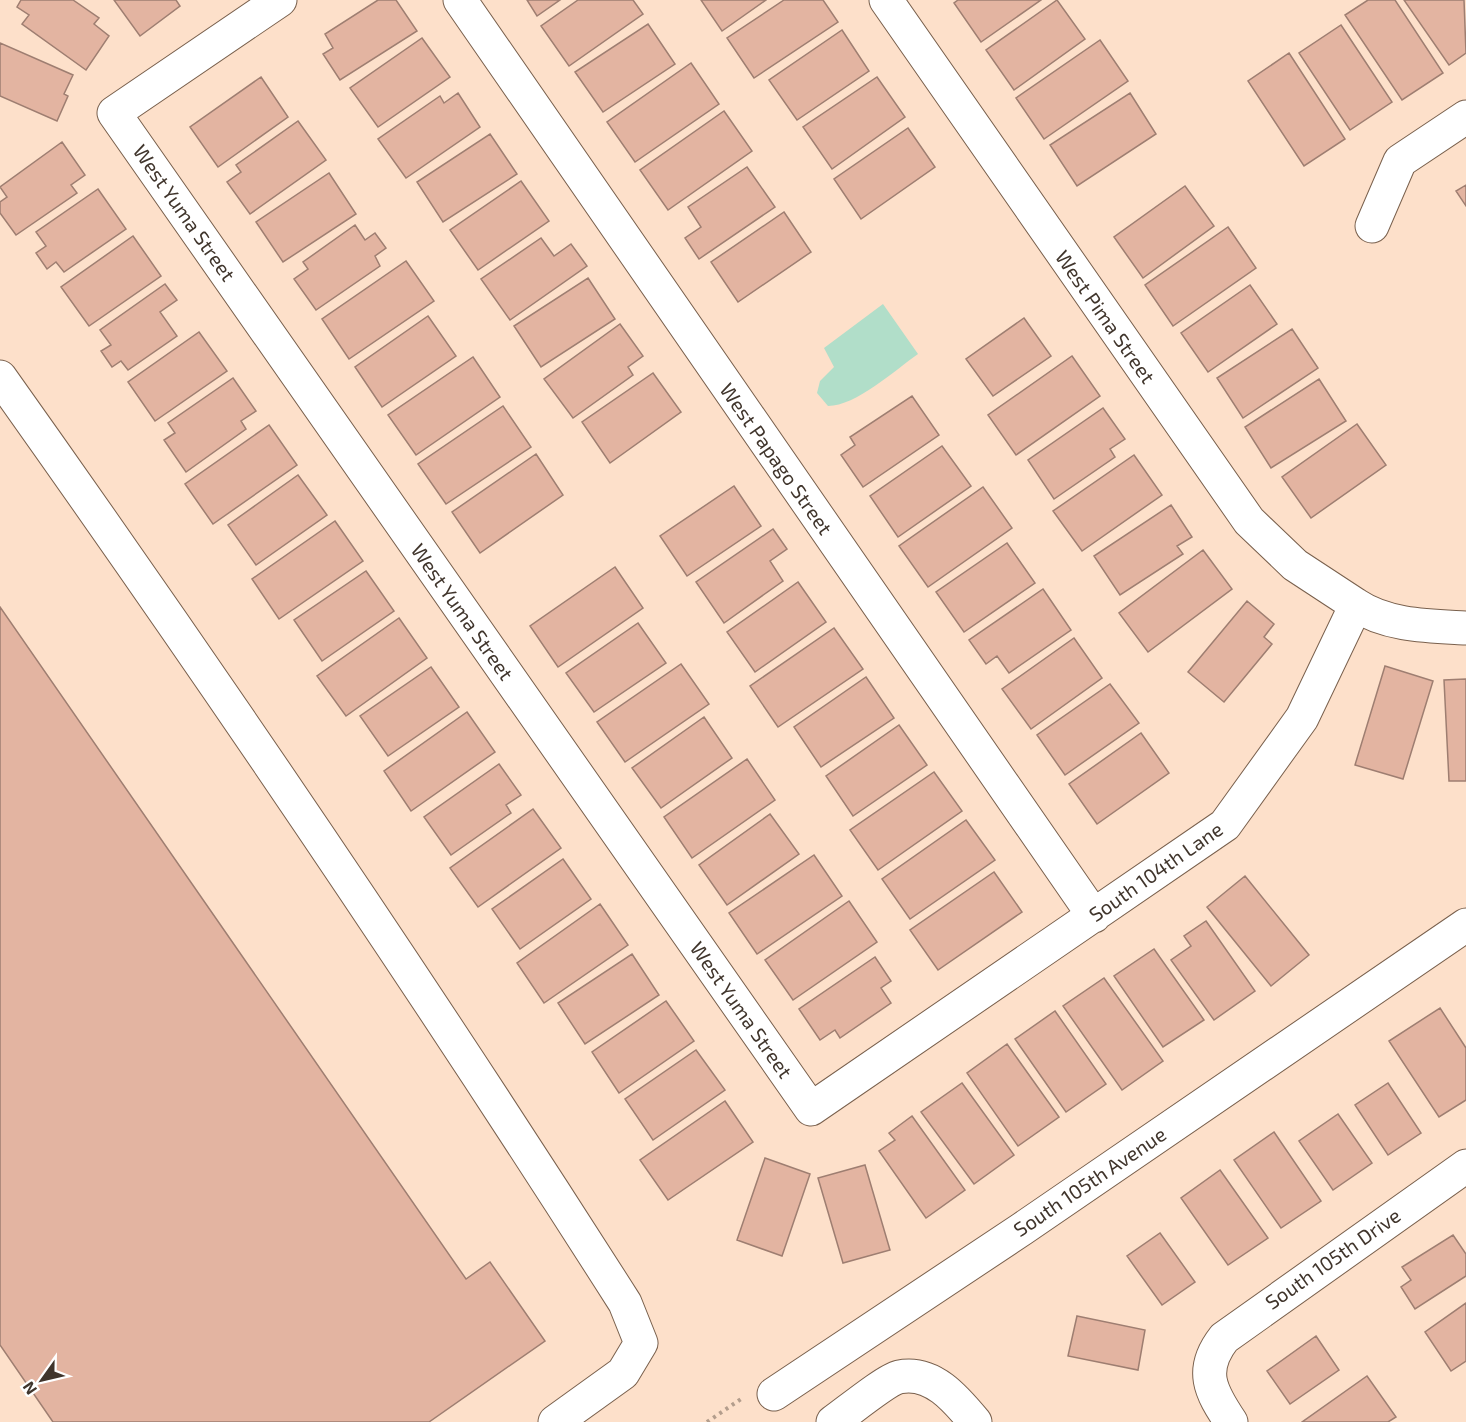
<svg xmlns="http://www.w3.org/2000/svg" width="1466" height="1422" viewBox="0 0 1466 1422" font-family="'Exo 2',sans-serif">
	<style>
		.green { fill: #b1dec9 }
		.building { fill: #e3b4a1; stroke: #9e7e71; stroke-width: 1.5 }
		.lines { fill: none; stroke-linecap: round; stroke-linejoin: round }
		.minor-casing { stroke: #79604d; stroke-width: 35 }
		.path { stroke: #b39d8c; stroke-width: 4; stroke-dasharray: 3 4.5; stroke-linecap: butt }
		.minor { stroke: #fff; stroke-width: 33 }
		.labels { text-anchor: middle; stroke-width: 5; stroke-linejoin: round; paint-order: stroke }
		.street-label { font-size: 20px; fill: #40352c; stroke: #fff }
	</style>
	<rect width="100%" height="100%" fill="#fde0ca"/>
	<path class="green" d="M 883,304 L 918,354 C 895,370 856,406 828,406 L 817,393 L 820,381 L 834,367 L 824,348 Z"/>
	<path class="building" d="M 21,0 L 73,0 L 99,18 L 94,24 L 109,36 L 86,70 L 22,24 L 29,15 L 17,7 Z
		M 114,0 L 176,0 L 180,6 L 140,36 Z
		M 378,0 L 396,0 L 417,31 L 340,80 L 323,54 L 333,48 L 325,34 Z
		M 527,0 L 560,0 L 537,16 Z
		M 578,0 L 633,0 L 643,14 L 569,66 L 541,26 Z
		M 701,0 L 766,0 L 722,31 Z
		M 784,0 L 823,0 L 838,22 L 754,78 L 727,38 Z
		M 958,0 L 1041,0 L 981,42 L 954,3 Z
		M 1057,0 L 1085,39 L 1014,90 L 986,50 Z
		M 1368,0 L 1395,0 L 1443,73 L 1402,100 L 1345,15 Z
		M 1404,0 L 1464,0 L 1466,53 L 1449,65 Z
		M 648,24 L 675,64 L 603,112 L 575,72 Z
		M 1341,25 L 1392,102 L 1350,130 L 1299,53 Z
		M 842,30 L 869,71 L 797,120 L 769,80 Z
		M 422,38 L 450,77 L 378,127 L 350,88 Z
		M 1100,40 L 1128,81 L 1044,139 L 1016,98 Z
		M 0,43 L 73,75 L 64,94 L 68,96 L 57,121 L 0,96 Z
		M 1289,53 L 1345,139 L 1304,166 L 1248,81 Z
		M 691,63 L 719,104 L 635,162 L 607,122 Z
		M 261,77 L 288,117 L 218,167 L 190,127 Z
		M 877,77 L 905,117 L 832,169 L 803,127 Z
		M 458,93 L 480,127 L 406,178 L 378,139 L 440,96 L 444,103 Z
		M 1130,93 L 1156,134 L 1077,186 L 1050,145 Z
		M 724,111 L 752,151 L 668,210 L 640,170 Z
		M 298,121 L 326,160 L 250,214 L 227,182 L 241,172 L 236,165 Z
		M 908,128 L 935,167 L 861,219 L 834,179 Z
		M 490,134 L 517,174 L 443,222 L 417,182 Z
		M 62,142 L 85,175 L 71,185 L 77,193 L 16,235 L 0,213 L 0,202 L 7,197 L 0,187 Z
		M 747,167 L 775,207 L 699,259 L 685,238 L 701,227 L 688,207 Z
		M 329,173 L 356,214 L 283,262 L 256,222 Z
		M 521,181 L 549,221 L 478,270 L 450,230 Z
		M 1466,185 L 1466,206 L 1456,191 Z
		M 1185,186 L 1214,226 L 1143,278 L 1114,237 Z
		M 98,189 L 126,229 L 64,272 L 56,262 L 47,269 L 36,253 L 46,246 L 36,232 Z
		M 784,212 L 811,252 L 738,302 L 711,262 Z
		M 355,225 L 365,240 L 375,233 L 386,248 L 375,256 L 380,266 L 316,310 L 294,279 L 308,269 L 303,262 Z
		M 1228,227 L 1256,268 L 1173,326 L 1145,285 Z
		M 133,236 L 161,276 L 89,326 L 61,287 Z
		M 541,238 L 554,256 L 571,244 L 587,266 L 510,320 L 481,279 Z
		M 406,261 L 434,301 L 349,359 L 322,319 Z
		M 588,278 L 615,319 L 541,367 L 514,326 Z
		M 165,284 L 177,300 L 160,312 L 177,336 L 128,370 L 121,361 L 112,367 L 101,351 L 111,345 L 100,330 Z
		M 1250,285 L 1277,324 L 1208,372 L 1181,333 Z
		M 428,316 L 456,356 L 382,407 L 355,367 Z
		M 1024,318 L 1051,356 L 993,396 L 966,359 Z
		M 620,324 L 643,356 L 628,367 L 633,375 L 573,418 L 544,379 Z
		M 1292,329 L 1318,368 L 1243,418 L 1217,378 Z
		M 199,332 L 227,371 L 155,421 L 128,382 Z
		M 1072,356 L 1100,396 L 1016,455 L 988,415 Z
		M 473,357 L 500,397 L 416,455 L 388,415 Z
		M 653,373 L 681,412 L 610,463 L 582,422 Z
		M 233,378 L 256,411 L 241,421 L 246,429 L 186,472 L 164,440 L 175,433 L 168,423 Z
		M 1319,379 L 1346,421 L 1271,468 L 1245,427 Z
		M 912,396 L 939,435 L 863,487 L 841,455 L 855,445 L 850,437 Z
		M 503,406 L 531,447 L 446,504 L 418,464 Z
		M 1103,408 L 1125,439 L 1110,449 L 1115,457 L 1054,499 L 1028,460 Z
		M 1357,424 L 1386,465 L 1311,518 L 1282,477 Z
		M 269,425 L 297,465 L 213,524 L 185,484 Z
		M 942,446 L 971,486 L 898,537 L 870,496 Z
		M 536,454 L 563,495 L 480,553 L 452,512 Z
		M 1134,455 L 1162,495 L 1082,551 L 1053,511 Z
		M 298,475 L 327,515 L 256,565 L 228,525 Z
		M 734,486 L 761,526 L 687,576 L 660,536 Z
		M 983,487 L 1012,528 L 928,587 L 899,546 Z
		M 1171,505 L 1192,537 L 1177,546 L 1183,554 L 1120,595 L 1094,556 Z
		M 335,521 L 363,561 L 279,619 L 252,579 Z
		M 773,529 L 787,549 L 770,561 L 783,581 L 724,623 L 696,582 Z
		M 1007,543 L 1035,583 L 964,632 L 936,592 Z
		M 1203,550 L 1232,589 L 1148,652 L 1119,613 Z
		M 615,567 L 643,608 L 558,667 L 530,626 Z
		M 366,571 L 394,611 L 322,661 L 294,620 Z
		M 798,582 L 826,622 L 755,672 L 727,632 Z
		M 1043,589 L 1071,630 L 1009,673 L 997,656 L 986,664 L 969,640 Z
		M 1247,601 L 1274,624 L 1264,637 L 1272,644 L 1224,702 L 1188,672 Z
		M 0,607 L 466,1279 L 490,1262 L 545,1341 L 429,1422 L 53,1422 L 0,1345 Z
		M 399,618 L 427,658 L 346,716 L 317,676 Z
		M 638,623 L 666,663 L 594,712 L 566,673 Z
		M 834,628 L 863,669 L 778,727 L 750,686 Z
		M 1074,638 L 1102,678 L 1031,729 L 1002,689 Z
		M 681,664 L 709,704 L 625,762 L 597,722 Z
		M 1385,666 L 1433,681 L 1403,779 L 1355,765 Z
		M 431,667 L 459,707 L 388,756 L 360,716 Z
		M 866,677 L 894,718 L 821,767 L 794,727 Z
		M 1466,679 L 1466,781 L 1449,781 L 1444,680 Z
		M 1110,684 L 1139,723 L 1065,775 L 1037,735 Z
		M 467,712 L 495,752 L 411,811 L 384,771 Z
		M 704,717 L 732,758 L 661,808 L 632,768 Z
		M 899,725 L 927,765 L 853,816 L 826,776 Z
		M 1141,733 L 1169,773 L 1097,824 L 1069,784 Z
		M 747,759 L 775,800 L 692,858 L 664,817 Z
		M 499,764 L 521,795 L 506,805 L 511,813 L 451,855 L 424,817 Z
		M 934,772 L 962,811 L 878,870 L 850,830 Z
		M 533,809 L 561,848 L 478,907 L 450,868 Z
		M 770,814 L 799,854 L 727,905 L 699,865 Z
		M 966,820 L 995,860 L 910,919 L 882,879 Z
		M 814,855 L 842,896 L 757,954 L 729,913 Z
		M 563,859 L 591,899 L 520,949 L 492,909 Z
		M 994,872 L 1022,912 L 938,970 L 910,930 Z
		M 1245,876 L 1309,955 L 1271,986 L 1207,907 Z
		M 849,901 L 877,942 L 793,1000 L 765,960 Z
		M 600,904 L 628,945 L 544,1003 L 517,963 Z
		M 1206,921 L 1255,991 L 1214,1020 L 1171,960 L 1191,946 L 1184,936 Z
		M 1154,949 L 1204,1020 L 1163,1047 L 1114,976 Z
		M 632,954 L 659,995 L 585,1044 L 558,1003 Z
		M 875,957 L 891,981 L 881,988 L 891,1003 L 840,1038 L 835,1030 L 820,1040 L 799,1009 Z
		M 1104,978 L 1163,1061 L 1122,1090 L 1063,1006 Z
		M 666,1001 L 694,1041 L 619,1093 L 592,1052 Z
		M 1440,1008 L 1466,1048 L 1466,1100 L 1439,1117 L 1389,1041 Z
		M 1055,1011 L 1106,1084 L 1066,1112 L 1015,1039 Z
		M 1007,1044 L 1059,1117 L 1018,1146 L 967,1073 Z
		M 696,1050 L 725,1090 L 653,1140 L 625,1099 Z
		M 962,1083 L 1014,1155 L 974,1184 L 921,1112 Z
		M 1388,1083 L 1421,1133 L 1388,1155 L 1355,1105 Z
		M 725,1101 L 753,1142 L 668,1200 L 640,1160 Z
		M 1338,1114 L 1372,1163 L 1333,1190 L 1299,1141 Z
		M 912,1116 L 965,1190 L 926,1218 L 879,1151 L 895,1140 L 889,1133 Z
		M 1274,1132 L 1321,1201 L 1281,1228 L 1234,1160 Z
		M 765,1158 L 810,1174 L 782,1256 L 737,1240 Z
		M 865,1165 L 890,1250 L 843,1263 L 818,1178 Z
		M 1220,1170 L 1268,1238 L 1228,1265 L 1181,1198 Z
		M 1160,1233 L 1195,1282 L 1162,1305 L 1127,1256 Z
		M 1453,1235 L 1466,1254 L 1466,1276 L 1415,1309 L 1401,1287 L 1411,1280 L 1402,1267 Z
		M 1466,1303 L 1466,1361 L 1451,1371 L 1425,1332 Z
		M 1077,1316 L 1145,1330 L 1138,1370 L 1068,1356 Z
		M 1316,1336 L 1339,1370 L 1290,1404 L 1267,1371 Z
		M 1367,1376 L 1396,1417 L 1388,1422 L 1302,1422 Z"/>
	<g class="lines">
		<g class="minor-casing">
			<path id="minor" d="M 280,0 L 114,113 L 811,1109 L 1225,825 L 1302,718 L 1356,605 C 1387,626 1430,626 1466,628
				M 460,0 L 1094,916
				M 886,0 L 1249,521 L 1295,565 L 1356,605
				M 1372,226 L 1400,161 L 1466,117
				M 0,377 C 216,681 425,989 625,1303 L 641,1343 L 623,1373 L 555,1422
				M 774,1394 L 1022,1229 L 1466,925
				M 833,1422 C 846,1413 886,1380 899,1377 C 932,1370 956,1399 975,1422
				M 1231,1422 C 1210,1391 1199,1370 1224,1338 L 1466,1166"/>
		</g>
		<path class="path" d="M 707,1422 L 744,1397"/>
		<use href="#minor" class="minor"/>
	</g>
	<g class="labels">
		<g class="street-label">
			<text transform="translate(184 213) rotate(55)" y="7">West Yuma Street</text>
			<text transform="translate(1105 317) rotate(55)" y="7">West Pima Street</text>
			<text transform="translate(776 459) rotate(55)" y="7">West Papago Street</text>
			<text transform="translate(462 612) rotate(55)" y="7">West Yuma Street</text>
			<text transform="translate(1156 872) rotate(-35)" y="7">South 104th Lane</text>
			<text transform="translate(741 1010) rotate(55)" y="7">West Yuma Street</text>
			<text transform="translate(1090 1182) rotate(-34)" y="7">South 105th Avenue</text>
			<text transform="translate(1333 1259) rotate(-35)" y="7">South 105th Drive</text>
		</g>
	</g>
	<g transform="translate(42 1380) rotate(236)" stroke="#ffffff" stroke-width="4.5" paint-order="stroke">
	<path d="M0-4.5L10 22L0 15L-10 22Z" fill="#40352c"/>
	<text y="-9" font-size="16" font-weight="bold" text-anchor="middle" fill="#40352c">N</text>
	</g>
</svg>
